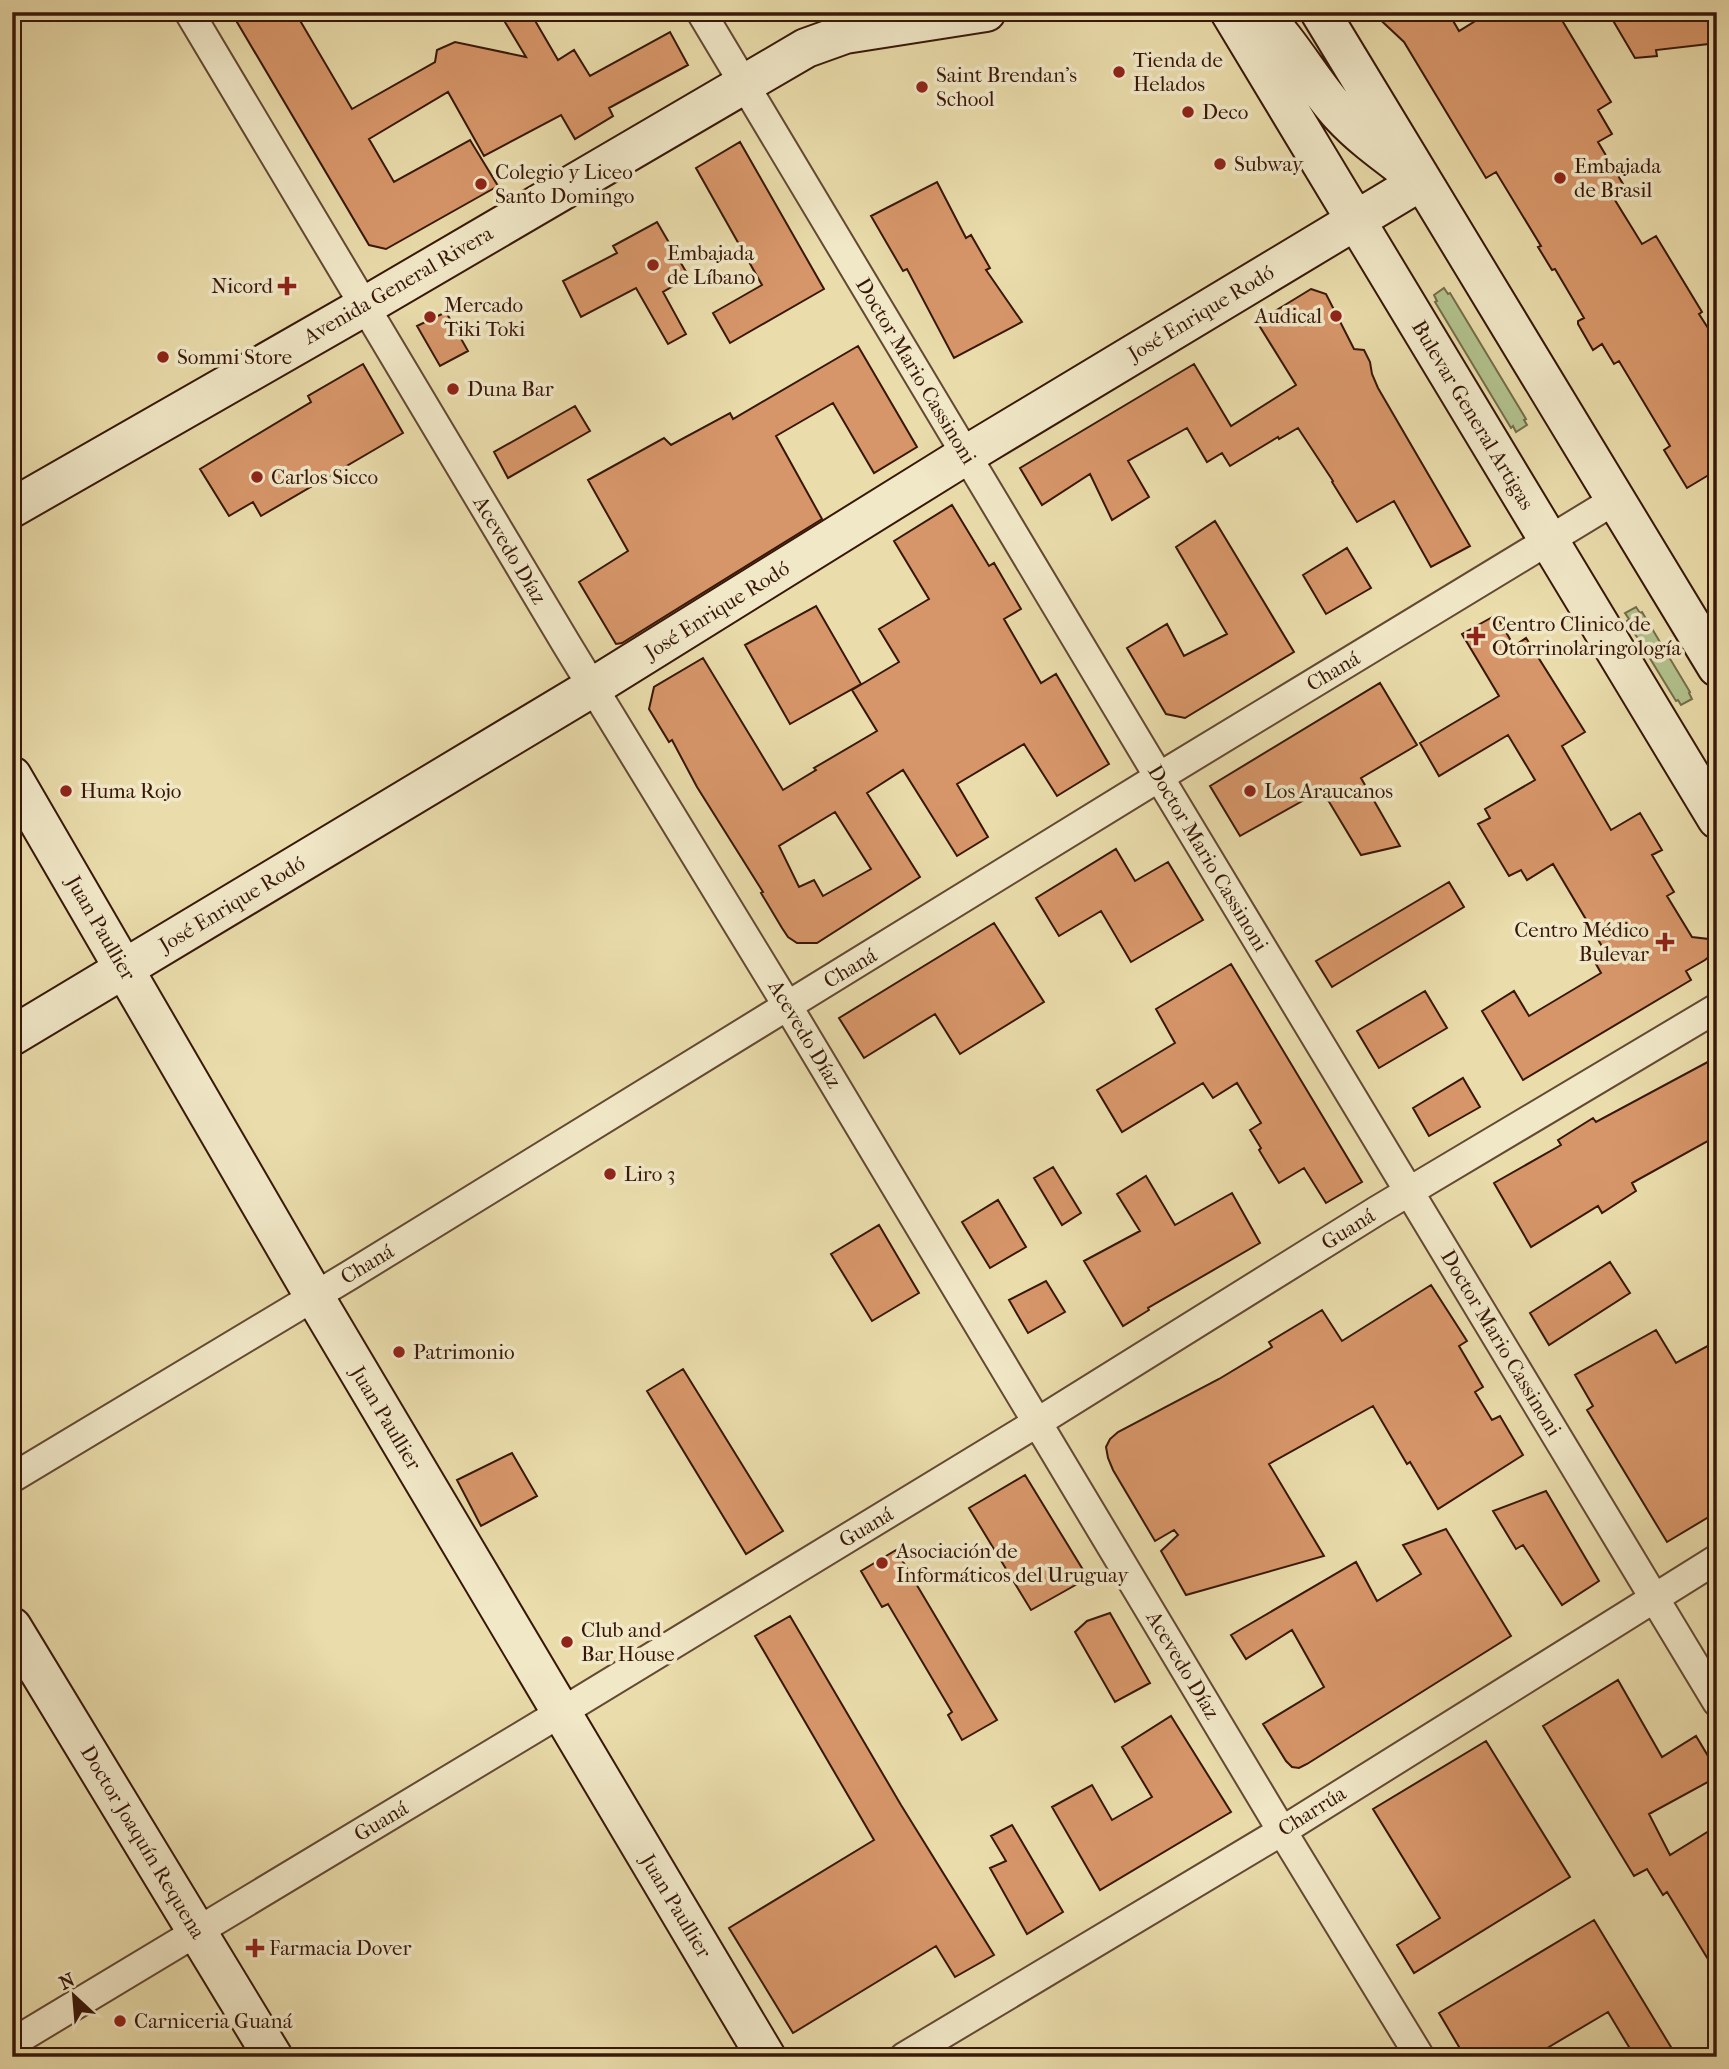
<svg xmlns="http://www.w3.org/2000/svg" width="1729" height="2069" viewBox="0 0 1729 2069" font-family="'IM FELL French Canon',serif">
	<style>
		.green { fill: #b2c28d; stroke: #756c4b; stroke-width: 2 }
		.building { fill: #d79669; stroke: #381709; stroke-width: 2; fill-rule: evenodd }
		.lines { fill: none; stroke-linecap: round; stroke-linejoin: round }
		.street-casing { stroke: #644832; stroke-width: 32 }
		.secondary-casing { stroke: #381709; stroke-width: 42 }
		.street { stroke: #f1e8c8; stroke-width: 28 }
		.secondary { stroke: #f1e8c8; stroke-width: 38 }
		.poi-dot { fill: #8f2418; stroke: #f1e8c8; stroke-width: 2.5 }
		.labels { text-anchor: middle; stroke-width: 7; stroke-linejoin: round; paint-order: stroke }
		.poi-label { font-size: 21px; fill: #381709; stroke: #f1e8c8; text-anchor: start }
		.street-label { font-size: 21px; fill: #381709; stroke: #f1e8c8 }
	</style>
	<rect width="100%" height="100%" fill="#eadcab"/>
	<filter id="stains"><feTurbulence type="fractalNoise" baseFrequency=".00286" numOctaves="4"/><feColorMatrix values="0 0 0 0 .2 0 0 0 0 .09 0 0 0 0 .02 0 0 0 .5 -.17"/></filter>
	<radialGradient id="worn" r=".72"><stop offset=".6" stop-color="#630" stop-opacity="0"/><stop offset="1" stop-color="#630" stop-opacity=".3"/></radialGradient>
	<path class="green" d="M 1444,288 L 1448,294 L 1450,293 L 1526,419 L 1524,420 L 1527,425 L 1516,432 L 1513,426 L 1511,428 L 1435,302 L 1437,301 L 1434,295 Z
		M 1636,607 L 1640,613 L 1642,612 L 1690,692 L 1689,693 L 1692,699 L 1681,705 L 1678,700 L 1676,701 L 1627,621 L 1629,619 L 1625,613 Z"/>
	<path class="building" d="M 231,12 L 295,12 L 352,109 L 435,62 L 437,50 L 455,42 L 526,57 L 505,22 L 521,12 L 530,12 L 558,60 L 574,50 L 590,76 L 670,32 L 688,65 L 609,108 L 613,116 L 575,139 L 561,115 L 484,156 L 448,92 L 369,139 L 394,182 L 470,140 L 498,186 L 386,249 L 369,245 Z
		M 1372,12 L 1448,12 L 1459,31 L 1490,12 L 1557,12 L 1611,102 L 1598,110 L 1612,134 L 1598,142 L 1623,184 L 1610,192 L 1642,244 L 1656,236 L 1702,312 L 1699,314 L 1717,342 L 1717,470 L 1687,488 L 1664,450 L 1670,446 L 1619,361 L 1614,364 L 1602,344 L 1593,350 L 1578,324 L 1578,321 L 1584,318 L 1555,269 L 1552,270 L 1538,247 L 1541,246 L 1496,172 L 1486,178 L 1404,42 Z
		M 1608,12 L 1717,12 L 1717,43 L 1656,50 L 1657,56 L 1635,58 Z
		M 740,142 L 824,289 L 730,343 L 713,313 L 762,285 L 696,168 Z
		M 937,182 L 966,238 L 971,235 L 990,268 L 986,270 L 1022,322 L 954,358 L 907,269 L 903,271 L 871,216 Z
		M 657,222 L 689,277 L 663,292 L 686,334 L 668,344 L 636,288 L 581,317 L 563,281 L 617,253 L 613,246 Z
		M 1311,289 L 1326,294 L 1354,349 L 1364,350 L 1370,362 L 1372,374 L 1378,388 L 1470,546 L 1431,567 L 1394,501 L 1357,522 L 1332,482 L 1333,481 L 1298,428 L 1279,439 L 1278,437 L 1230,466 L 1222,453 L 1207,462 L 1187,428 L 1128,461 L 1149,497 L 1112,520 L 1090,474 L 1042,505 L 1020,468 L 1194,364 L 1231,426 L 1296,385 L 1257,322 Z
		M 446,312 L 468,351 L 440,366 L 417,326 Z
		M 858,346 L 917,447 L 874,473 L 833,403 L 776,436 L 822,519 L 622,643 L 616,644 L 579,582 L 628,551 L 588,480 L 664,438 L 671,445 L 730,413 L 733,419 Z
		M 363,364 L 403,433 L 261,516 L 253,502 L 229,516 L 200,469 L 311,402 L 308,396 Z
		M 575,406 L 590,431 L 508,478 L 494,452 Z
		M 952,505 L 989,566 L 994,563 L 1021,609 L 1004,619 L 1041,683 L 1056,674 L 1109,764 L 1057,796 L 1024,744 L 957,784 L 988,837 L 957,856 L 903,770 L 867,793 L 920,877 L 817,943 L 797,943 L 788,937 L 782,928 L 761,893 L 763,892 L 697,787 L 672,740 L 669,742 L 649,709 L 654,687 L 703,658 L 783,790 L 816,770 L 814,768 L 877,731 L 852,690 L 899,662 L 879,629 L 929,599 L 894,541 ZM 835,812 L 871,869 L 823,896 L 814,880 L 799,887 L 779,846 Z
		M 1215,521 L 1294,652 L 1185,718 L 1166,714 L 1127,648 L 1167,624 L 1184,656 L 1227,634 L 1176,547 Z
		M 1347,548 L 1371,588 L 1326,614 L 1303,575 Z
		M 816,606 L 861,684 L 790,724 L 745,645 Z
		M 1496,615 L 1514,646 L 1526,638 L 1585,732 L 1562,746 L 1611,830 L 1640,813 L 1662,850 L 1652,855 L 1674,892 L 1667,896 L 1692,937 L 1717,940 L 1717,950 L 1705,960 L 1686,971 L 1691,980 L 1523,1080 L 1482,1011 L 1514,991 L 1529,1016 L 1601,973 L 1591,955 L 1603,948 L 1553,864 L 1527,880 L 1521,870 L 1509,876 L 1478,824 L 1490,818 L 1485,809 L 1535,780 L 1508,735 L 1439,776 L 1420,743 L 1499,696 L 1462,634 Z
		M 1380,683 L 1417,745 L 1361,778 L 1400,846 L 1361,855 L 1322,790 L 1240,836 L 1210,786 Z
		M 1116,849 L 1135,881 L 1168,862 L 1203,920 L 1131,962 L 1101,911 L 1059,936 L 1036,898 Z
		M 1449,882 L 1464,907 L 1332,987 L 1316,961 Z
		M 994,923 L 1044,1002 L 960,1054 L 935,1014 L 864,1058 L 839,1018 Z
		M 1231,964 L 1362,1182 L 1326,1203 L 1304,1168 L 1279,1183 L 1259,1150 L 1261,1148 L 1250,1130 L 1261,1123 L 1237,1083 L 1213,1098 L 1203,1083 L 1122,1132 L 1097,1090 L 1175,1043 L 1156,1009 Z
		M 1425,991 L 1447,1028 L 1379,1068 L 1357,1031 Z
		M 1717,1057 L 1717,1136 L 1632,1183 L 1636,1191 L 1602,1213 L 1598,1206 L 1531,1247 L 1494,1183 L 1561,1145 L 1558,1140 L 1593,1118 L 1596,1122 Z
		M 1463,1078 L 1480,1107 L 1429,1136 L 1413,1108 Z
		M 1053,1167 L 1081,1213 L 1062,1225 L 1034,1178 Z
		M 1146,1176 L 1175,1225 L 1232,1193 L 1260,1243 L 1148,1308 L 1149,1310 L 1123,1326 L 1084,1261 L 1140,1231 L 1117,1194 Z
		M 998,1200 L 1026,1247 L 990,1268 L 962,1222 Z
		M 879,1225 L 919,1293 L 872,1321 L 831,1254 Z
		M 1610,1262 L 1630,1293 L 1549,1345 L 1530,1313 Z
		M 1046,1281 L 1065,1312 L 1028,1333 L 1009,1300 Z
		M 1431,1285 L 1467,1341 L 1459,1346 L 1483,1387 L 1475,1392 L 1492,1420 L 1500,1416 L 1523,1455 L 1438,1509 L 1410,1462 L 1407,1464 L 1373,1406 L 1269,1464 L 1324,1556 L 1186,1595 L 1161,1551 L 1178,1535 L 1174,1530 L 1155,1541 L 1113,1470 L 1108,1458 L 1106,1447 L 1110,1439 L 1118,1432 L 1219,1379 L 1272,1347 L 1269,1342 L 1322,1310 L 1342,1341 Z
		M 1656,1330 L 1676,1363 L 1717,1341 L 1717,1512 L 1667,1542 L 1587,1410 L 1593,1406 L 1575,1375 Z
		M 683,1369 L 783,1531 L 746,1554 L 647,1391 Z
		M 512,1453 L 537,1496 L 481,1526 L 457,1480 Z
		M 1025,1475 L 1088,1578 L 1031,1610 L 969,1508 Z
		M 1546,1491 L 1599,1581 L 1562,1605 L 1523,1545 L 1516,1549 L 1493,1511 Z
		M 1446,1529 L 1511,1636 L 1307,1764 L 1299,1768 L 1292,1767 L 1286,1761 L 1263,1724 L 1324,1687 L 1292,1630 L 1246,1659 L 1231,1635 L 1356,1562 L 1377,1601 L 1421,1574 L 1403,1545 Z
		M 896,1550 L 997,1720 L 962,1740 L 948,1715 L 952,1712 L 888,1604 L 882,1607 L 861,1571 Z
		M 1110,1613 L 1150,1683 L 1115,1702 L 1075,1632 L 1087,1621 Z
		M 790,1616 L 901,1805 L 994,1955 L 955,1977 L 936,1946 L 793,2033 L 729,1928 L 874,1840 L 755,1636 Z
		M 1618,1680 L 1662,1757 L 1696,1736 L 1717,1771 L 1717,1777 L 1649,1814 L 1670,1855 L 1717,1826 L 1717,1974 L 1667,1892 L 1663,1895 L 1647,1869 L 1634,1876 L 1543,1726 Z
		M 1171,1716 L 1231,1812 L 1100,1890 L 1052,1807 L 1092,1785 L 1112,1820 L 1152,1797 L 1122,1747 Z
		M 1486,1741 L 1570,1877 L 1414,1973 L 1397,1945 L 1440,1918 L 1373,1809 Z
		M 1012,1825 L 1063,1912 L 1027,1934 L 990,1868 L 1006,1861 L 991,1836 Z
		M 1594,1920 L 1677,2057 L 1635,2057 L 1608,2012 L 1532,2057 L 1465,2057 L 1439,2013 Z"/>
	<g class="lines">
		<g class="street-casing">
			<path id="street" d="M 189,12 L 567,645 L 787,1005 L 1282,1831 L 1420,2057
				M 701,12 L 1159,777 L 1717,1702
				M 12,1478 L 350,1275 L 1159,777 L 1615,500
				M 12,2043 L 560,1713 L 1038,1422 L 1378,1210 L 1717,1008
				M 904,2057 L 1282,1831 L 1717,1559"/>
		</g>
		<g class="secondary-casing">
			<path id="secondary" d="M 1230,12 L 1717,819
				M 1320,12 L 1717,667
				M 12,508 L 365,306 L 806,48 L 845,34 L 986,12
				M 12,776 L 314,1296 L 766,2057
				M 12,1036 L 593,687 L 966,455 L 1421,181 C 1394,160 1364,140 1341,115 C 1312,83 1291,43 1260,12
				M 12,1627 L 273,2057"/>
		</g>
		<use href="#street" class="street"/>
		<use href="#secondary" class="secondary"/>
	</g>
	<g class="poi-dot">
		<circle cx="1119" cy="72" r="7"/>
		<circle cx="922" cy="87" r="7"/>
		<circle cx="1188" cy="112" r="7"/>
		<circle cx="1220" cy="164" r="7"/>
		<circle cx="1560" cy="178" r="7"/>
		<circle cx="481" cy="184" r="7"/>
		<circle cx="653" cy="265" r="7"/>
		<path d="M283.5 275.5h7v7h7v7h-7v7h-7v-7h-7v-7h7z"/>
		<circle cx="1336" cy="316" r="7"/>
		<circle cx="430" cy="317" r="7"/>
		<circle cx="163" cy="357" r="7"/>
		<circle cx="453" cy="389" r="7"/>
		<circle cx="257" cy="477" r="7"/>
		<path d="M1472.5 625.5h7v7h7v7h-7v7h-7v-7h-7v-7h7z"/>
		<circle cx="66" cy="791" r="7"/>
		<circle cx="1250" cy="791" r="7"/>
		<path d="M1661.5 931.5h7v7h7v7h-7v7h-7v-7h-7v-7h7z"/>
		<circle cx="610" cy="1174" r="7"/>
		<circle cx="399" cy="1352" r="7"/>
		<circle cx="882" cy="1563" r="7"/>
		<circle cx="567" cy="1642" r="7"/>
		<path d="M251.5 1937.5h7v7h7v7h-7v7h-7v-7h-7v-7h7z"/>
		<circle cx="120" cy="2021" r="7"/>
	</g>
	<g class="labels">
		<g class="poi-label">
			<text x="1133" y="67">Tienda de<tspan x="1133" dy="24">Helados</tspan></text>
			<text x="936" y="82">Saint Brendan's<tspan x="936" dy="24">School</tspan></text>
			<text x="1202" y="119">Deco</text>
			<text x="1234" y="171">Subway</text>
			<text x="1574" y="173">Embajada<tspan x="1574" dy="24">de Brasil</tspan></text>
			<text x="495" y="179">Colegio y Liceo<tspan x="495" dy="24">Santo Domingo</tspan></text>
			<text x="667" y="260">Embajada<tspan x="667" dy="24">de Líbano</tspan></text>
			<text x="273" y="293" text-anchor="end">Nicord</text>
			<text x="444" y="312">Mercado<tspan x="444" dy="24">Tiki Toki</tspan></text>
			<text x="1322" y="323" text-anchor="end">Audical</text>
			<text x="177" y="364">Sommi Store</text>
			<text x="467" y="396">Duna Bar</text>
			<text x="271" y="484">Carlos Sicco</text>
			<text x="1492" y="631">Centro Clinico de<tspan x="1492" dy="24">Otorrinolaringología</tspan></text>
			<text x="80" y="798">Huma Rojo</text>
			<text x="1264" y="798">Los Araucanos</text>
			<text x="1649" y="937" text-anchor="end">Centro Médico<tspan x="1649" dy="24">Bulevar</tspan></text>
			<text x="624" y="1181">Liro 3</text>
			<text x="413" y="1359">Patrimonio</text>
			<text x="896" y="1558">Asociación de<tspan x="896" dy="24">Informáticos del Uruguay</tspan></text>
			<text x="581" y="1637">Club and<tspan x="581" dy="24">Bar House</tspan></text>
			<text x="269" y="1955">Farmacia Dover</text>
			<text x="134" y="2028">Carniceria Guaná</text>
		</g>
		<g class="street-label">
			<text transform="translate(398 285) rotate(-30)" y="7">Avenida General Rivera</text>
			<text transform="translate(1201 313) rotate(-31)" y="7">José Enrique Rodó</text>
			<text transform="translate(916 371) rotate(59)" y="7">Doctor Mario Cassinoni</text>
			<text transform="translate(1473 415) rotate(59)" y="7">Bulevar General Artigas</text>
			<text transform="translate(510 550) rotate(59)" y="7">Acevedo Díaz</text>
			<text transform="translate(717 610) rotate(-32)" y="7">José Enrique Rodó</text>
			<text transform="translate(1333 671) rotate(-31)" y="7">Chaná</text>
			<text transform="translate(1208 858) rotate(59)" y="7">Doctor Mario Cassinoni</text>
			<text transform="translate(232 904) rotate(-31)" y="7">José Enrique Rodó</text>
			<text transform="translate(101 928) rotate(60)" y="7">Juan Paullier</text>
			<text transform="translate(850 968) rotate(-31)" y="7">Chaná</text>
			<text transform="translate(805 1034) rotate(59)" y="7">Acevedo Díaz</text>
			<text transform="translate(1348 1229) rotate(-32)" y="7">Guaná</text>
			<text transform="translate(367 1264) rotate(-31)" y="7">Chaná</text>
			<text transform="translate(1501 1343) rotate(59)" y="7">Doctor Mario Cassinoni</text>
			<text transform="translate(386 1418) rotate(59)" y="7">Juan Paullier</text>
			<text transform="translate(866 1527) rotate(-31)" y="7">Guaná</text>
			<text transform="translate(1183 1665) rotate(59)" y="7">Acevedo Díaz</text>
			<text transform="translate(1312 1811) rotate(-32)" y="7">Charrúa</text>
			<text transform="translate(381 1821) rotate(-31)" y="7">Guaná</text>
			<text transform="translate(143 1842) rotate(59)" y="7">Doctor Joaquín Requena</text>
			<text transform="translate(676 1906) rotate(59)" y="7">Juan Paullier</text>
		</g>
	</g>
	<rect width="1729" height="2069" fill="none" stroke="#eadcab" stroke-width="42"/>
	<rect x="14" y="14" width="1701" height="2041" fill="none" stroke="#381709" stroke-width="3.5"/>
	<rect x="21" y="21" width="1687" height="2027" fill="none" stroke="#381709" stroke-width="2"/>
	<g transform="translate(74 1996) rotate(334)" stroke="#f1e8c8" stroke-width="5" paint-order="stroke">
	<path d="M0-5L12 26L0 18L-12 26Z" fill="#381709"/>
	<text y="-10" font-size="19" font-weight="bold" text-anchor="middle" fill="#381709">N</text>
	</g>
	<rect width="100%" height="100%" filter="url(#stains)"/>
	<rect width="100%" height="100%" fill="url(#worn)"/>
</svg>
